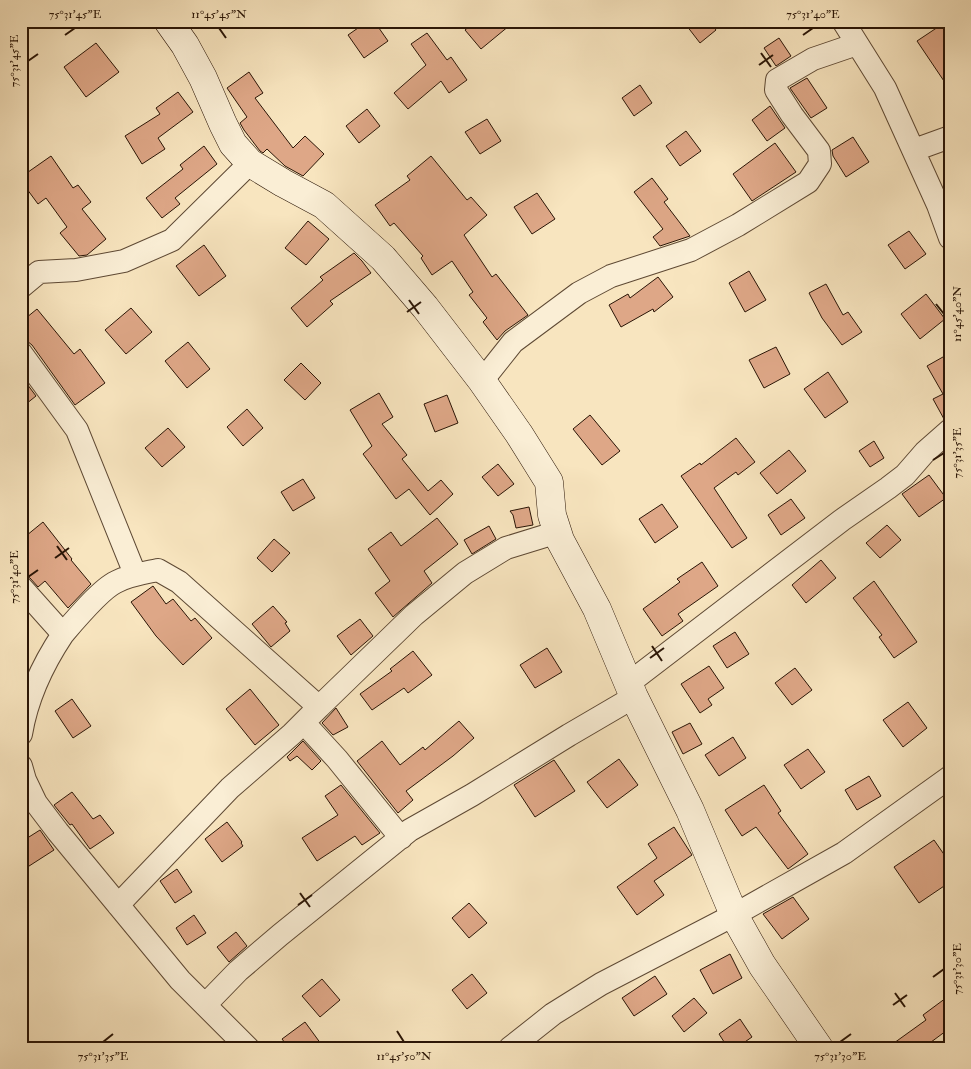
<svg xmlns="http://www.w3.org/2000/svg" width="971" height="1069" viewBox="0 0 971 1069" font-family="'IM FELL Double Pica',serif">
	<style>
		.building { fill: #dea787; stroke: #2a1506 }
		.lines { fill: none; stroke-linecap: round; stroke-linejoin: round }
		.street-casing { stroke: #5e4934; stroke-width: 24 }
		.secondary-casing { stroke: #2a1506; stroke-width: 29 }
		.street { stroke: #faeed5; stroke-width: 22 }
		.secondary { stroke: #faeed5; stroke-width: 28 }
		.ticks { fill: none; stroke: #2a1506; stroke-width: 2 }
		.neatline { fill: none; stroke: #2a1506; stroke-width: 2 }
		.ticks-label { font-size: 12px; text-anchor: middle; fill: #2a1506 }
	</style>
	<rect width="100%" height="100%" fill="#f8e5bf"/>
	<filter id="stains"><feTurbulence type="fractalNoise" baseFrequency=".004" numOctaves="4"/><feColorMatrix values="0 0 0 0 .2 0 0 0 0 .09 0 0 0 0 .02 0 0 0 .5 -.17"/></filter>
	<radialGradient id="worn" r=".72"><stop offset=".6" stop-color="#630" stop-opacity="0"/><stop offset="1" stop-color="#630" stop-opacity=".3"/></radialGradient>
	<path class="building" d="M 368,21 L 374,21 L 388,41 L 364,58 L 348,35 Z
		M 476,21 L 515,21 L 481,49 L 465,30 Z
		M 683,21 L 709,21 L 716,30 L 700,43 Z
		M 941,25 L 950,38 L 950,90 L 917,41 Z
		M 427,33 L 447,60 L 451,57 L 467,80 L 449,93 L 441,81 L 408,109 L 394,93 L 426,65 L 411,44 Z
		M 779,38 L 791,56 L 776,66 L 764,48 Z
		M 96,43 L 119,72 L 86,97 L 64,67 Z
		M 249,72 L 263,93 L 255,98 L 293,148 L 305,136 L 324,154 L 303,176 L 285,166 L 267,149 L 263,153 L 260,151 L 244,130 L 240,123 L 247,117 L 227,88 Z
		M 807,78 L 827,108 L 811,118 L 790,88 Z
		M 640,85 L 652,103 L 634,116 L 622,98 Z
		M 178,92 L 193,112 L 158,138 L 165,149 L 142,164 L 125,136 L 160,114 L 156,108 Z
		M 770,106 L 785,128 L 767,141 L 752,120 Z
		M 367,109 L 380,126 L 359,143 L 346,126 Z
		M 487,119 L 501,141 L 480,154 L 465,132 Z
		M 686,131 L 701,151 L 680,166 L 666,146 Z
		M 853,137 L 869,162 L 846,177 L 833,156 L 832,150 Z
		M 775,143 L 796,172 L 752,201 L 733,174 Z
		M 204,146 L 217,164 L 175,198 L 180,204 L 162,218 L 146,198 L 183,169 L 180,165 Z
		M 51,156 L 73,188 L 78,185 L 91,202 L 82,209 L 106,239 L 87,255 L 79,256 L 60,233 L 67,227 L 46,198 L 38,204 L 21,181 L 21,177 Z
		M 431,156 L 467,200 L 471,197 L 487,215 L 464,235 L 492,277 L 496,274 L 528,315 L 505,331 L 497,340 L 483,322 L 487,318 L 469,295 L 473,292 L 452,261 L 432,275 L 421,258 L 423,256 L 394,223 L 390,226 L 375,205 L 410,180 L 407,176 Z
		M 652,178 L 668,199 L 664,202 L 690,236 L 660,246 L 653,237 L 663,229 L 634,192 Z
		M 537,193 L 555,219 L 532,234 L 514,207 Z
		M 308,221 L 329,239 L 306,265 L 285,248 Z
		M 909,231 L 926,254 L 905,269 L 888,245 Z
		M 204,245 L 226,276 L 199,296 L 176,266 Z
		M 354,253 L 362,261 L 371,273 L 330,301 L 333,304 L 307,327 L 291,308 L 323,280 L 320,277 Z
		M 749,271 L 766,300 L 745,312 L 729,283 Z
		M 658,277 L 673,297 L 654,312 L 653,309 L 621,327 L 609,305 L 628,294 L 630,298 Z
		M 826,284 L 843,315 L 848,312 L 862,332 L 842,345 L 822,318 L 809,293 Z
		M 926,294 L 945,319 L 920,339 L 901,314 Z
		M 131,308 L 152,332 L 126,354 L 105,330 Z
		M 37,309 L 74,354 L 80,349 L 105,383 L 75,405 L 32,345 L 27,341 L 21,340 L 21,322 Z
		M 188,342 L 210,369 L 187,388 L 165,361 Z
		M 776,347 L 790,374 L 764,388 L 749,360 Z
		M 950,353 L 950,417 L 944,419 L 933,399 L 943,394 L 927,366 Z
		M 301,363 L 321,383 L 305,400 L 284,380 Z
		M 828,372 L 848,402 L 825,418 L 804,389 Z
		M 21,376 L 36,396 L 21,408 Z
		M 379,393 L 393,417 L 382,424 L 407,455 L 402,459 L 428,491 L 441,480 L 453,494 L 430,515 L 409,489 L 396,499 L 363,454 L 372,446 L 350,410 Z
		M 447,395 L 458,423 L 435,432 L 424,404 Z
		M 247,409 L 263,428 L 243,446 L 227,427 Z
		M 590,415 L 620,451 L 602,465 L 573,429 Z
		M 168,428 L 185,447 L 162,467 L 145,448 Z
		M 736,438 L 755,462 L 738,475 L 736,472 L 714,488 L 747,538 L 732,548 L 681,476 L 700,463 L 701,465 Z
		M 874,441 L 884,458 L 870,467 L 859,451 Z
		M 789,450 L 806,471 L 777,494 L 760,473 Z
		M 498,464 L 514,484 L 498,496 L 482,477 Z
		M 929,475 L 946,498 L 919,517 L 902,494 Z
		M 303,479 L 315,498 L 293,511 L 281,492 Z
		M 791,499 L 805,518 L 781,535 L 768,515 Z
		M 662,504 L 678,527 L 655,543 L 639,519 Z
		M 529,507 L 533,525 L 516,528 L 513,515 L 510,511 Z
		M 437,518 L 458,544 L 424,571 L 432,583 L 393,617 L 375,593 L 390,581 L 368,549 L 391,532 L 401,546 Z
		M 43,522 L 72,559 L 71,560 L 91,584 L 68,608 L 45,581 L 38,587 L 30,578 L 21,574 L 21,540 Z
		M 887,525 L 901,540 L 880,558 L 866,543 Z
		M 489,526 L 496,539 L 472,554 L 464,540 Z
		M 274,539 L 290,553 L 272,572 L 257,558 Z
		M 821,560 L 836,578 L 806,603 L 792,585 Z
		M 702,562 L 718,586 L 678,614 L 683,621 L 662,636 L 643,609 L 680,582 L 677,579 Z
		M 874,581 L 917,642 L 894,658 L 879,637 L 882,635 L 853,598 Z
		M 153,586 L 166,604 L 173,599 L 191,621 L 195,618 L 212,638 L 183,665 L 156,636 L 131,602 Z
		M 273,606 L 287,622 L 285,623 L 290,631 L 271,647 L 252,624 Z
		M 360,619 L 373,636 L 351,655 L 337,636 Z
		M 735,632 L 749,654 L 727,668 L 713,646 Z
		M 547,648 L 562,672 L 535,688 L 520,665 Z
		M 413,651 L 432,675 L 408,693 L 404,688 L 372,710 L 360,694 L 392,671 L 390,669 Z
		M 709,666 L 724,688 L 708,699 L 712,705 L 700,713 L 681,684 Z
		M 795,668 L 812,690 L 792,705 L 775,683 Z
		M 250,689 L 279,725 L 255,745 L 226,709 Z
		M 72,699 L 91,726 L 73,738 L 55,711 Z
		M 908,702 L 927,728 L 903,747 L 883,720 Z
		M 336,708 L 348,727 L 333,735 L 322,723 Z
		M 459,721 L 474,738 L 453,756 L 406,791 L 413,800 L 398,813 L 357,761 L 382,741 L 400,765 L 423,747 L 425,750 Z
		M 690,723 L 702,744 L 683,754 L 672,732 Z
		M 733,737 L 746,758 L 719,776 L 705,755 Z
		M 303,741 L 321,761 L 312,770 L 297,756 L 290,761 L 287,757 Z
		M 808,749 L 825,772 L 801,789 L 784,765 Z
		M 619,759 L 638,785 L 607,808 L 587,782 Z
		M 554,760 L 575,791 L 535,817 L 514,785 Z
		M 869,776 L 881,796 L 857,810 L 845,790 Z
		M 341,785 L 380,833 L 362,845 L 355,836 L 317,861 L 302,838 L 338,815 L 325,796 Z
		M 764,785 L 781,811 L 778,813 L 808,854 L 788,869 L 756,827 L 742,836 L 725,810 Z
		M 72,792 L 93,819 L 100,815 L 114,833 L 90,849 L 72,824 L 70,825 L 54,805 Z
		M 227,822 L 242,842 L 241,843 L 243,846 L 222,862 L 205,839 Z
		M 674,827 L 692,855 L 654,881 L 664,895 L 637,915 L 617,887 L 657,858 L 648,844 Z
		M 40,830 L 54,850 L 26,868 L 21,860 L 21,842 Z
		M 934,840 L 950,863 L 950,882 L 919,903 L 894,867 Z
		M 177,869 L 192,892 L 175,903 L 160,881 Z
		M 793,897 L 809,919 L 782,939 L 763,914 Z
		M 469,903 L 487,923 L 469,938 L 452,918 Z
		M 194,915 L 206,933 L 187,945 L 176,928 Z
		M 236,932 L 247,946 L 229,962 L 217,947 Z
		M 730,954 L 742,978 L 713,994 L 700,970 Z
		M 472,974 L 487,993 L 467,1009 L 452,990 Z
		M 655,976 L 667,994 L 634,1016 L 622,998 Z
		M 322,979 L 340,1000 L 320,1017 L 302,996 Z
		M 950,995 L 950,1028 L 923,1048 L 887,1048 L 926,1020 L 923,1015 Z
		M 694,998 L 707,1013 L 684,1032 L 672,1016 Z
		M 740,1019 L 752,1037 L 736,1048 L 728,1048 L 719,1034 Z
		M 305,1022 L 324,1048 L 289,1048 L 282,1039 Z"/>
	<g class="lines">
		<g class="street-casing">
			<path id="street" d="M 843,21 L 885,88 L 938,205 L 950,238
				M 914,150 L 950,137
				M 21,287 L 39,272 L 76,270 L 124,261 L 172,240 L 250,163
				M 21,353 L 77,430 L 135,574
				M 482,381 L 513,342 L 579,293 L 611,276 L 691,250 L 738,225 L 808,182 L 820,164 L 819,151 L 792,115 L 776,90 L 777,80 L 813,59 L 857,44
				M 21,587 L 63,634 C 43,664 27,698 21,734
				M 63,634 C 75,620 101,589 116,582 C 129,575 144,573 158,570 L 179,582 L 319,707 L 414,615 L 465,573 L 506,548 L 558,532
				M 629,683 L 842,520 L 888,488 L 905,475 L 925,452 L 950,430
				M 304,723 L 337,759 L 401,838
				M 21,766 L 25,780 L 36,803 L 58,832 L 180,980 L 248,1048
				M 118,905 L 230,788 L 292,734 L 319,707
				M 205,1005 L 238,971 L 280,935 L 410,830 L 472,795 L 569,735 L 634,697
				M 510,1048 L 553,1014 L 601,984 L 734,915 L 844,853 L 950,777"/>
		</g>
		<g class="secondary-casing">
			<path id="secondary" d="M 168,21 L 185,45 L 203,78 L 223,124 L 233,144 L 250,163 L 283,183 L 324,205 L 383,258 L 425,307 L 482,381 L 519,434 L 549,482 L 552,515 L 560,540 L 597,609 L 634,697 L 690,810 L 734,915 L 762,965 L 819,1048"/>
		</g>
		<use href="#street" class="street"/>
		<use href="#secondary" class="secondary"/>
	</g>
	<path class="ticks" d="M 219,28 L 226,38M 65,35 L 75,28M 803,35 L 813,28M 761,53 L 771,67M 28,61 L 38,54M 759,65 L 773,55M 409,300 L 419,314M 936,304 L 944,314M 407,312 L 421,302M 933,460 L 944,453M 57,546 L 67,560M 55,558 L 69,548M 28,577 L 38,570M 652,646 L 662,661M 650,658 L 664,648M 300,893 L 310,907M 298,905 L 312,895M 933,977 L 944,969M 895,993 L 905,1007M 893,1005 L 907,995M 397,1031 L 404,1042M 103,1042 L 113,1034M 840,1042 L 851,1034"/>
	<rect width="971" height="1069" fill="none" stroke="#f8e5bf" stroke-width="55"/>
	<rect x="28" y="28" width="916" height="1014" class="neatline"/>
	<g class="ticks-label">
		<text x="75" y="18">75°31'45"E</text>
		<text x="219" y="18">11°45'45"N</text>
		<text x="813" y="18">75°31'40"E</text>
		<text transform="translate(14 61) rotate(-90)" y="4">75°31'45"E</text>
		<text transform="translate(957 314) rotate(-90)" y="4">11°45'40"N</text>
		<text transform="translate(957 453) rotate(-90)" y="4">75°31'35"E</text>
		<text transform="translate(14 577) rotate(-90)" y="4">75°31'40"E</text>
		<text transform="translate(957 969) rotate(-90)" y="4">75°31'30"E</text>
		<text x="103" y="1060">75°31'35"E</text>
		<text x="404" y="1060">11°45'50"N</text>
		<text x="840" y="1060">75°31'30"E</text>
	</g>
	<rect width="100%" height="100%" filter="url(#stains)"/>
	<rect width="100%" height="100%" fill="url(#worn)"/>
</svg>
